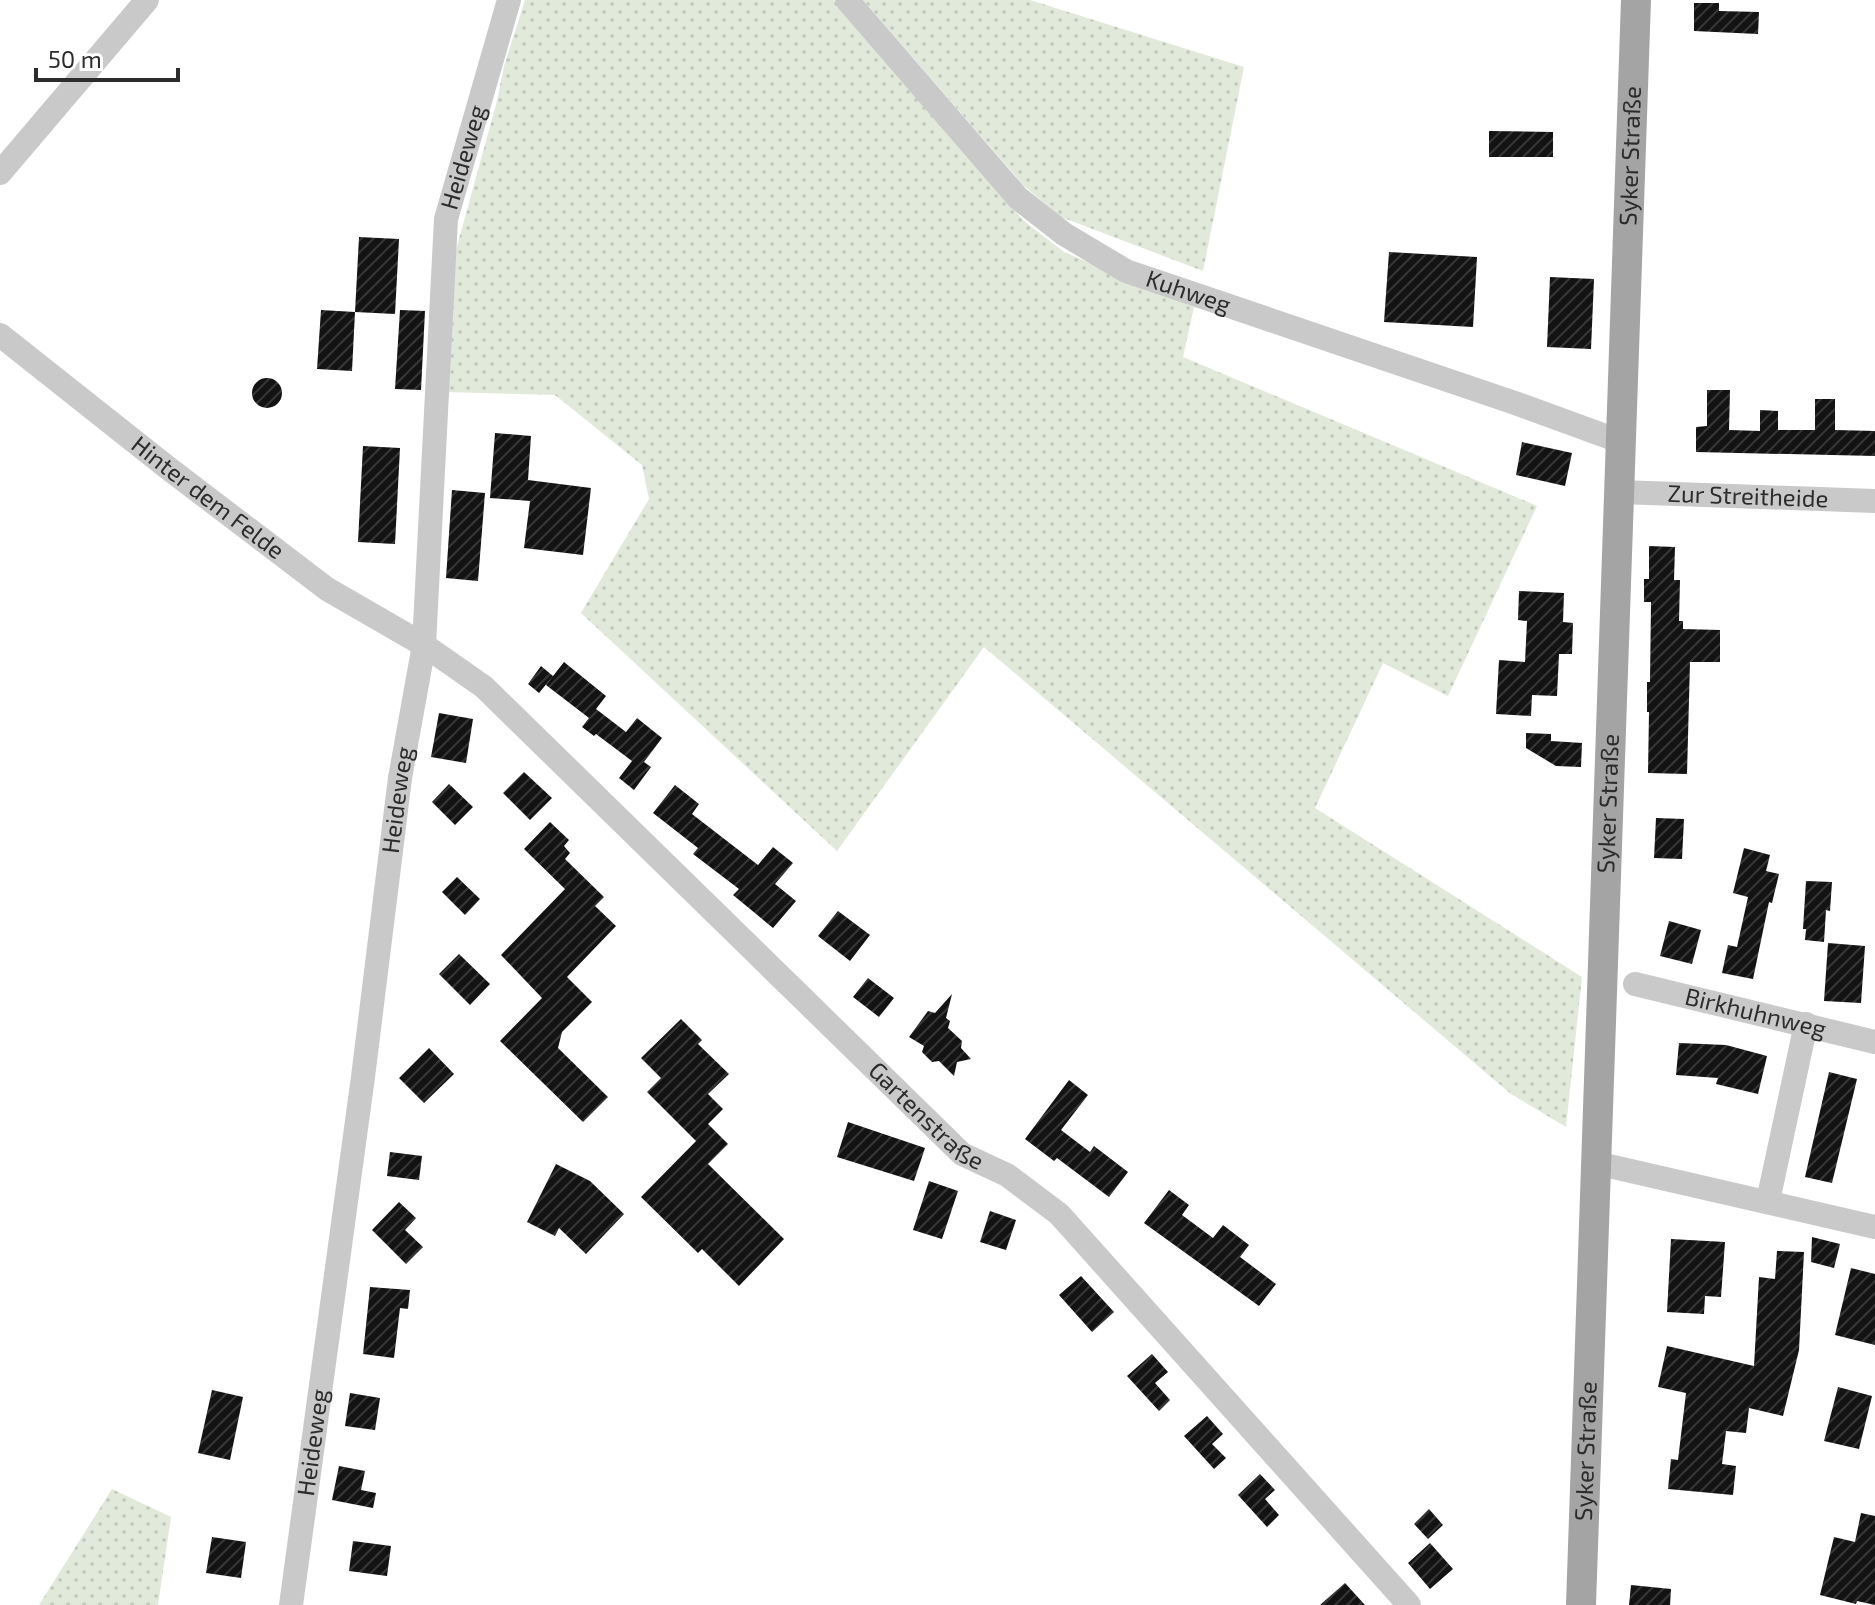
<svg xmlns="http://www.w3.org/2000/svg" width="1875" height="1605" viewBox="0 0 1875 1605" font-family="'Exo 2',sans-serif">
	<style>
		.grass { fill: url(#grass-dots) }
		.building { fill: url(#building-hatch) }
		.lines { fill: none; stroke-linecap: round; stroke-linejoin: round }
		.minor { stroke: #c9c9c9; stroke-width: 24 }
		.major { stroke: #a4a4a4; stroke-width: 30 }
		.labels { text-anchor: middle; stroke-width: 8; stroke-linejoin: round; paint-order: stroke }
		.street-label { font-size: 24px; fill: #2c2c2c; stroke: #fff }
	</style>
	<defs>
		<pattern id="grass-dots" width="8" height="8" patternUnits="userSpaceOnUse" patternTransform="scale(2)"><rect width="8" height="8" fill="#e1e9da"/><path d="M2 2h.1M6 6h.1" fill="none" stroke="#c1c8bb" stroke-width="1.8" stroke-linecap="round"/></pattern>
		<pattern id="building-hatch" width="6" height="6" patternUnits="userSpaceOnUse" patternTransform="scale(2)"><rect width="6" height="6" fill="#131313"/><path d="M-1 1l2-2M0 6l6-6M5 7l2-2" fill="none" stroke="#363636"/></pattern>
	</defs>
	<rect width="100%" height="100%" fill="#fff"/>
	<path class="grass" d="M 525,0 L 834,0 L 1023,220 L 1064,252 L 1194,307 L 1183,357 L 1537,506 L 1448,696 L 1383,663 L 1315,808 L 1582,977 L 1566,1127 L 1511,1094 L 984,647 L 837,851 L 581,613 L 649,499 L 642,465 L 555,395 L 443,392 L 451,268 L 497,101 L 504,66 Z
		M 863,0 L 1030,0 L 1244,67 L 1203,271 L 1061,217 L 1024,186 Z
		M 112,1489 L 171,1517 L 158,1605 L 39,1605 Z"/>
	<path class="building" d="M 1694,3 L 1719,3 L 1719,11 L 1759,12 L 1758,34 L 1694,31 Z
		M 1489,131 L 1553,132 L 1553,157 L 1489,157 Z
		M 359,237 L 399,239 L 395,314 L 355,312 Z
		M 1389,252 L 1477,257 L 1473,327 L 1384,322 Z
		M 1550,277 L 1594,279 L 1591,349 L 1547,347 Z
		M 321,310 L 355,312 L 352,371 L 317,369 Z
		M 400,310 L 425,311 L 421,390 L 395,389 Z
		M252 393a15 15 0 1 1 30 0a15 15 0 1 1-30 0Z
		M 1707,390 L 1730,390 L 1729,430 L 1760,431 L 1760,410 L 1778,411 L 1778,430 L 1815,430 L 1815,399 L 1835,399 L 1835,430 L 1875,431 L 1875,456 L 1696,452 L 1696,427 L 1707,426 Z
		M 495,433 L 531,436 L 528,480 L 591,488 L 583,555 L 524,548 L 530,501 L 490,498 Z
		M 1522,442 L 1572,453 L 1565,486 L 1516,475 Z
		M 363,446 L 400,448 L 395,544 L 358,542 Z
		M 452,490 L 485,493 L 478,581 L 446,578 Z
		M 1649,546 L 1675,547 L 1674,580 L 1680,580 L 1679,621 L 1683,621 L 1683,629 L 1720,630 L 1720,662 L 1690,662 L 1687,774 L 1648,773 L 1649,712 L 1647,712 L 1647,682 L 1650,682 L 1651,602 L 1644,602 L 1644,579 L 1649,579 Z
		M 1519,591 L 1564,593 L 1563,622 L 1573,623 L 1572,654 L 1559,654 L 1557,696 L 1532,695 L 1531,716 L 1496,714 L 1499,660 L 1525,662 L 1527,621 L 1518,620 Z
		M 564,662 L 606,696 L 596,709 L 626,732 L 637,718 L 662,738 L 644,762 L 651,767 L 634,790 L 619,778 L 632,761 L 596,734 L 594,736 L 582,727 L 589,718 L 546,685 Z
		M 541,666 L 553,676 L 539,693 L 528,684 Z
		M 439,713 L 473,719 L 466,763 L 431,757 Z
		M 1526,733 L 1551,734 L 1551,741 L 1582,743 L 1581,767 L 1556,766 L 1526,748 Z
		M 524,772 L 552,798 L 530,820 L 503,793 Z
		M 449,784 L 473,807 L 455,825 L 432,802 Z
		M 675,785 L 699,804 L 692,814 L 758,865 L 773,847 L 793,863 L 775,884 L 796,901 L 773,928 L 733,895 L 739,889 L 693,854 L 698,848 L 653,813 Z
		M 1656,818 L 1684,819 L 1682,859 L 1654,858 Z
		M 550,822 L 569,840 L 564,846 L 570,853 L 565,859 L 604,897 L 595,906 L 616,926 L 567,977 L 592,1002 L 562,1032 L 558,1048 L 608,1097 L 583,1122 L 500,1041 L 542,998 L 501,955 L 565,889 L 524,849 Z
		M 1744,848 L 1770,855 L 1766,871 L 1779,874 L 1772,903 L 1769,902 L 1753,979 L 1722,973 L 1728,945 L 1737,947 L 1748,897 L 1733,893 Z
		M 457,877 L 480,899 L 465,915 L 442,892 Z
		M 1806,881 L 1832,882 L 1830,911 L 1826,910 L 1824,942 L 1805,940 L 1806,929 L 1803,929 Z
		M 838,911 L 870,935 L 850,961 L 818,936 Z
		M 1669,921 L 1701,930 L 1692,964 L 1660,956 Z
		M 1828,943 L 1865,946 L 1861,1003 L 1824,1001 Z
		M 459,954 L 490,984 L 470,1005 L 439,974 Z
		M 868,978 L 894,998 L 879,1017 L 853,997 Z
		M 952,994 L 946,1018 L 950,1021 L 948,1028 L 962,1041 L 961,1048 L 971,1059 L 957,1062 L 954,1076 L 939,1061 L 932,1062 L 922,1052 L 924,1046 L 909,1037 L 928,1011 L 935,1013 Z
		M 681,1019 L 702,1040 L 698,1044 L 729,1074 L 708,1094 L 723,1109 L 708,1124 L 728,1144 L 708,1164 L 784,1239 L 739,1286 L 702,1249 L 698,1253 L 641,1197 L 696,1141 L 647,1092 L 661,1078 L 641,1058 Z
		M 1679,1043 L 1726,1045 L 1767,1056 L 1758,1094 L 1716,1084 L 1718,1078 L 1676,1075 Z
		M 429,1048 L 454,1074 L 424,1103 L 399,1078 Z
		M 1829,1072 L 1857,1079 L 1832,1183 L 1805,1177 Z
		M 1069,1080 L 1088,1095 L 1061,1130 L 1090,1152 L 1094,1146 L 1128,1172 L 1109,1197 L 1057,1158 L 1054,1161 L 1025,1139 Z
		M 848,1122 L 925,1148 L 914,1181 L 837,1157 Z
		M 390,1152 L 422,1156 L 419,1180 L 387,1176 Z
		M 556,1164 L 590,1181 L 624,1214 L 586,1254 L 559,1228 L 555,1236 L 527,1222 Z
		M 929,1181 L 958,1191 L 942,1239 L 913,1230 Z
		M 1169,1190 L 1189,1205 L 1182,1215 L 1213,1238 L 1223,1225 L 1249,1245 L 1240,1257 L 1276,1284 L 1259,1306 L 1144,1223 Z
		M 399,1202 L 416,1218 L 405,1230 L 423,1247 L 406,1264 L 372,1230 Z
		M 990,1211 L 1016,1220 L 1006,1250 L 980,1242 Z
		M 1812,1237 L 1840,1244 L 1834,1268 L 1811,1262 Z
		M 1671,1239 L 1725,1242 L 1721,1297 L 1705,1296 L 1704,1314 L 1667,1312 Z
		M 1777,1251 L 1804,1252 L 1799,1350 L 1783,1416 L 1749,1408 L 1746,1433 L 1726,1431 L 1722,1464 L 1736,1466 L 1733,1495 L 1668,1489 L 1671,1459 L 1678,1460 L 1686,1393 L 1658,1387 L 1667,1346 L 1754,1366 L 1759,1277 L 1775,1279 Z
		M 1851,1268 L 1875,1274 L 1875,1345 L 1835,1335 Z
		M 1081,1276 L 1114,1312 L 1092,1332 L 1059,1295 Z
		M 370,1287 L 410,1290 L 408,1309 L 400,1308 L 394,1358 L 363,1354 Z
		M 1152,1354 L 1168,1372 L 1155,1383 L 1170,1400 L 1159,1411 L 1127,1376 Z
		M 1838,1387 L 1872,1396 L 1859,1449 L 1824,1441 Z
		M 212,1390 L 243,1397 L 230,1460 L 198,1453 Z
		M 350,1393 L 380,1398 L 375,1430 L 345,1426 Z
		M 1207,1416 L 1223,1434 L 1212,1444 L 1226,1458 L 1214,1469 L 1184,1436 Z
		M 339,1466 L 365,1471 L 361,1490 L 376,1493 L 373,1508 L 332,1500 Z
		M 1260,1474 L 1275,1490 L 1265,1499 L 1279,1515 L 1267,1527 L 1238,1495 Z
		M 1429,1509 L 1443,1525 L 1428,1539 L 1414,1524 Z
		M 1861,1513 L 1875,1516 L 1875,1605 L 1857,1601 L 1856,1604 L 1820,1595 L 1834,1537 L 1855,1542 Z
		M 212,1537 L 246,1542 L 241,1578 L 206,1573 Z
		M 353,1541 L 391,1546 L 387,1576 L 349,1571 Z
		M 1430,1543 L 1453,1569 L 1430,1589 L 1408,1563 Z
		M 1345,1583 L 1365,1605 L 1320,1605 Z
		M 1631,1585 L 1671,1589 L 1670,1605 L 1629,1605 Z"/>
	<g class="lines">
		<g class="minor">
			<path id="s1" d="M 847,0 L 1018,198 L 1064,234 L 1126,271 L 1515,403 L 1622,442"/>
			<path d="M 0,173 L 147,0"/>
			<path id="s2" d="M 0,335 L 168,468 L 327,589 L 424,645 L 484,687 L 962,1154 L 1007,1175 L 1059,1214 L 1409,1605"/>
			<path id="s3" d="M 1620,492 L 1875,501"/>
			<path id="s4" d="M 1635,984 L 1875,1042"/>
			<path d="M 1596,1163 L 1875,1227"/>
			<path d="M 1768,1201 L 1806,1024"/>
			<path id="s5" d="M 291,1605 L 363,1077 L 400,778 L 424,645 L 446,219 L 509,0"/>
		</g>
		<path class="major" id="s6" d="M 1581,1605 L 1636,0"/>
	</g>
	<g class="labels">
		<g class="street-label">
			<text dy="8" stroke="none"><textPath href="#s6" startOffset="1450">Syker Straße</textPath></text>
			<text dy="8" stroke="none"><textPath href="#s5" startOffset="1460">Heideweg</textPath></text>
			<text dy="8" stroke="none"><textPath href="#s1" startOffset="458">Kuhweg</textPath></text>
			<text dy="8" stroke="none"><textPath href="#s2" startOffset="264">Hinter dem Felde</textPath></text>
			<text dy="8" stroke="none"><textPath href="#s3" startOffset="128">Zur Streitheide</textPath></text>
			<text dy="8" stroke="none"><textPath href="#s5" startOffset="812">Heideweg</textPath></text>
			<text dy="8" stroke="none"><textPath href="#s6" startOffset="802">Syker Straße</textPath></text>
			<text dy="8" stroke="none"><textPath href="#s4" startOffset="124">Birkhuhnweg</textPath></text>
			<text dy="8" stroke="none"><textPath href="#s2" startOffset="1216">Gartenstraße</textPath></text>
			<text dy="8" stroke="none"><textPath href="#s5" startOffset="164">Heideweg</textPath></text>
			<text dy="8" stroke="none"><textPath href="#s6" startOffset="154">Syker Straße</textPath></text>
		</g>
	</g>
	<path d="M36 68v12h142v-12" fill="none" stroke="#2c2c2c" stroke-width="4"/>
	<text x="48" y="68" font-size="24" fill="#2c2c2c" stroke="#ffffff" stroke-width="6" paint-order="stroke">50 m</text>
</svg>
